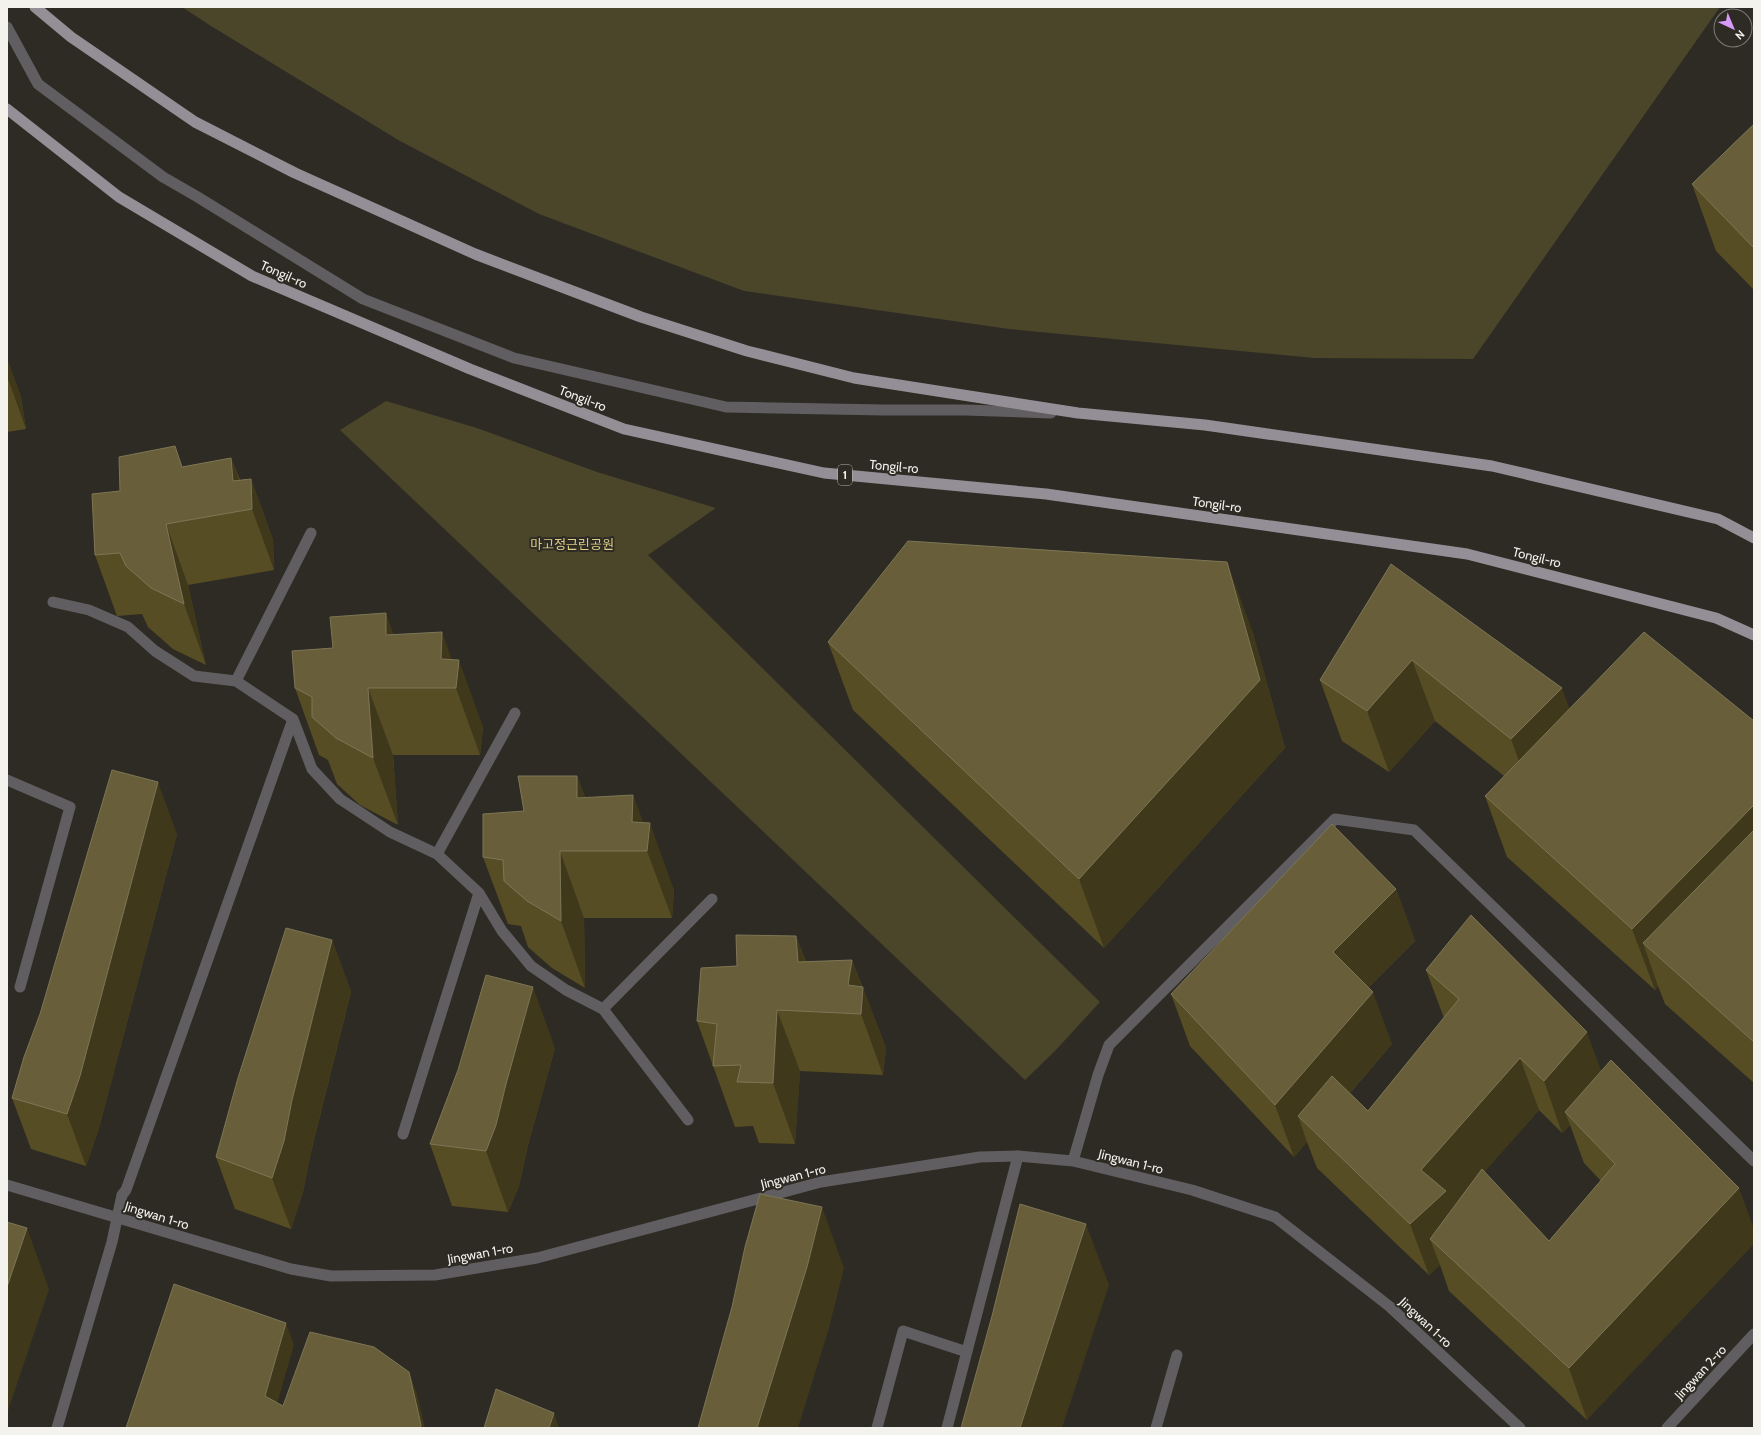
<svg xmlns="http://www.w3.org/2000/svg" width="1761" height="1435" viewBox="0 0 1761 1435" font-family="Cabin,'Noto Sans KR',sans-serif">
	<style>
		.green { fill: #4b4529 }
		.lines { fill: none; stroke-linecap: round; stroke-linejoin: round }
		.service { stroke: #605e61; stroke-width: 11 }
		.minor { stroke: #605e61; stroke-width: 11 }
		.tertiary { stroke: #605e61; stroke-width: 11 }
		.primary { stroke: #948f96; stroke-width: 11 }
		.wall { fill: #574d24; fill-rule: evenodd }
		.shaded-wall { fill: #3f381b }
		.building { fill: #685f3a; stroke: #7d7656 }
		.labels { text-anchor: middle; stroke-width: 4; stroke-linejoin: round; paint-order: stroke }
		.shield { fill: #2d2b24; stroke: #b8b6b1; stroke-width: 1 }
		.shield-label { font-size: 12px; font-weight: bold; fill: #f3f2ed }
		.street-label { font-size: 13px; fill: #f3f2ed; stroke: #2d2b24 }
		.park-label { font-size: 13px; fill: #ddcd86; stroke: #2d2b24 }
	</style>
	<rect width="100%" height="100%" fill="#2d2b24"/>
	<path class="green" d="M 182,7 L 1720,7 L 1473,359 L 1314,358 L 1009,329 L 744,291 L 539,214 L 400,141 L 211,26 Z
		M 386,401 L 477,428 L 597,472 L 716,508 L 648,555 L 1100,1002 L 1055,1051 L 1025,1080 L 340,430 Z"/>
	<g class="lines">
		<path class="service" d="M 7,27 L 38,84 L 163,177 L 196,196 L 363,299 L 514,358 L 726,407 L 884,410 L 965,410 L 1051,413
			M 53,602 L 89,610 L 128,627 L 155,651 L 194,676 L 236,681 L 293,719 L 312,769 L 340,799 L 390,832 L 437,854 L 479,893 L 502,931 L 531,966 L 566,990 L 603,1009 L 688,1120
			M 236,681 L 311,533
			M 7,780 L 70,807 L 20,987
			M 437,854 L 515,713
			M 603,1009 L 712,899
			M 403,1134 L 479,893
			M 57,1428 L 112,1242 L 122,1195 L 126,1190 L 293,719
			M 877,1428 L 903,1331 L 967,1352
			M 947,1428 L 1018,1156
			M 1156,1428 L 1177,1355"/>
		<path class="minor" d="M 1073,1161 L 1098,1075 L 1109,1045 L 1335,819 L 1414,830 L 1754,1161
			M 7,1185 L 291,1269 L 331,1276 L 435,1275 L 537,1258 L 821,1182 L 980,1157 L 1018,1156 L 1073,1161 L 1192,1190 L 1275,1217 L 1389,1306 L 1520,1428"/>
		<path class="tertiary" d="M 1667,1428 L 1754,1334"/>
		<path class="primary" d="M 35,7 L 71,37 L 195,122 L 295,173 L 475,254 L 641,317 L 747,351 L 854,378 L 1078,413 L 1205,425 L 1492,466 L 1718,519 L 1754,538
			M 7,109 L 119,197 L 252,276 L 470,369 L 624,429 L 824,473 L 1046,494 L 1467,554 L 1716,618 L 1754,635"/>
	</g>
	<path class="wall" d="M 1754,124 L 1754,290 L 1716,251 L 1692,184 Z
		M 7,359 L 21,397 L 26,429 L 7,432 Z
		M 231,458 L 240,480 L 251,479 L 273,540 L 274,570 L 188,585 L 206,665 L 173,649 L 148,627 L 142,614 L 117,616 L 95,555 L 182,467 Z
		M 1391,564 L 1569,709 L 1754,721 L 1754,1083 L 1665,1004 L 1658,986 L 1655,990 L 1507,857 L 1485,796 L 1504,776 L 1435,721 L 1389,772 L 1342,741 L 1320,680 Z
		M 1252,630 L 1285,748 L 1104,948 L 853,710 L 828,642 Z
		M 394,635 L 452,660 L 483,727 L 480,755 L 393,755 L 398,825 L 360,805 L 337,784 L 328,760 L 319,755 L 295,688 L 333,648 Z
		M 577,776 L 585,797 L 643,822 L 674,890 L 672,918 L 584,918 L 585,988 L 552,968 L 528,947 L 521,926 L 508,924 L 483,857 L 524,811 Z
		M 177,834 L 99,1128 L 86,1166 L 31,1149 L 12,1098 Z
		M 1396,889 L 1415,941 L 1368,988 L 1392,1044 L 1350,1093 L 1368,1111 L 1444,1018 L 1426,970 L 1602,1071 L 1739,1188 L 1587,1420 L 1449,1291 L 1440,1265 L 1429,1275 L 1317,1168 L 1307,1142 L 1294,1157 L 1190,1046 L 1171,994 ZM 1539,1110 L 1562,1133 L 1570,1125 L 1584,1163 L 1601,1181 L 1549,1241 L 1484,1172 Z
		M 796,936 L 806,962 L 852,960 L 886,1048 L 883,1075 L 800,1071 L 795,1144 L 759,1143 L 753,1126 L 735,1127 L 697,1021 L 737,966 Z
		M 332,940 L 351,992 L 311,1152 L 303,1192 L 291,1229 L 235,1209 L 216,1157 Z
		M 555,1048 L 528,1145 L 519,1186 L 508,1212 L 452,1206 L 430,1144 L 458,1070 Z"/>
	<path class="shaded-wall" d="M 7,359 L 21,397 L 26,429 L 7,376 Z
		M 231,458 L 250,510 L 233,481 Z
		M 251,479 L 273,540 L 274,570 L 252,509 Z
		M 166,524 L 188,585 L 206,665 L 184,604 Z
		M 1227,562 L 1252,630 L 1285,748 L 1104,948 L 1079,879 Z
		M 386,613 L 410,680 L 386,635 Z
		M 442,632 L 457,674 L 459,660 L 483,727 L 480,755 L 456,688 L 441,659 Z
		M 1412,660 L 1435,721 L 1389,772 L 1367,711 Z
		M 368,688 L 393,755 L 398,825 L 373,758 Z
		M 1562,688 L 1584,749 L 1533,800 L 1511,739 Z
		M 577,776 L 602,843 L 577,798 Z
		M 158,782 L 177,834 L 99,1128 L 86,1166 L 67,1114 Z
		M 633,795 L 649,837 L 650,823 L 674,890 L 672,918 L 647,851 L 632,822 Z
		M 1754,805 L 1754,889 L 1643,943 L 1658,986 L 1655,990 L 1632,929 Z
		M 560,851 L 584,918 L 585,988 L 561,921 Z
		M 1396,889 L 1415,941 L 1352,1004 L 1333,952 Z
		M 796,936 L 818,997 L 798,962 Z
		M 332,940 L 351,992 L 311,1152 L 303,1192 L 291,1229 L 272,1178 Z
		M 852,960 L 863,990 L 863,987 L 886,1048 L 883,1075 L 861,1014 L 848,985 Z
		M 533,987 L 555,1048 L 528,1145 L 519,1186 L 508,1212 L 486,1151 L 506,1084 Z
		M 1373,992 L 1392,1044 L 1315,1133 L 1298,1116 L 1307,1142 L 1294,1157 L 1275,1105 Z
		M 777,1010 L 800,1071 L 795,1144 L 773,1083 Z
		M 1587,1032 L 1606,1084 L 1565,1112 L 1570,1125 L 1562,1133 L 1544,1081 Z
		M 1520,1058 L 1539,1110 L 1452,1209 L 1465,1243 L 1430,1239 L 1440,1265 L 1429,1275 L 1410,1224 L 1421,1170 Z
		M 1739,1188 L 1754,1229 L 1754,1244 L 1587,1420 L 1569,1368 Z
		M 822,1207 L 844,1268 L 829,1328 L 798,1428 L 757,1428 Z
		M 1086,1224 L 1109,1285 L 1062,1428 L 1020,1428 Z
		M 27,1228 L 49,1289 L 11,1402 L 7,1414 L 7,1287 Z
		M 286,1323 L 294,1345 L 273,1418 L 265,1396 Z
		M 409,1372 L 417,1394 L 425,1428 L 420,1428 Z
		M 554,1413 L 559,1428 L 549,1428 Z"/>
	<path class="building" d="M 1754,124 L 1754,248 L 1692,184 Z
		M 175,446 L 182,467 L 231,458 L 233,481 L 251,479 L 252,509 L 166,524 L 184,604 L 151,588 L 126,566 L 120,553 L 95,555 L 92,494 L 120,491 L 119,457 Z
		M 908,541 L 1227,562 L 1260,680 L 1079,879 L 828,642 Z
		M 1391,564 L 1562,688 L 1511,739 L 1412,660 L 1367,711 L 1320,680 Z
		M 386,613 L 386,635 L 442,632 L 441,659 L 459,660 L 456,688 L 368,688 L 373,758 L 336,738 L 312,717 L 312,697 L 295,688 L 292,651 L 333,648 L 330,617 Z
		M 1644,632 L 1754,721 L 1754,805 L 1632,929 L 1485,796 Z
		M 112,770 L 158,782 L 80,1076 L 67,1114 L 12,1098 L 24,1057 L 40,1014 Z
		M 518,776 L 577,776 L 577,798 L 633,795 L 632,822 L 650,823 L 647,851 L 560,851 L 561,921 L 527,901 L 504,881 L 503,860 L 483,857 L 483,814 L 524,811 Z
		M 1332,824 L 1396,889 L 1333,952 L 1373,992 L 1275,1105 L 1171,994 Z
		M 1754,830 L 1754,1042 L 1643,943 Z
		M 1471,915 L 1587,1032 L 1544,1081 L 1520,1058 L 1421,1170 L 1446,1191 L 1410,1224 L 1298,1116 L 1332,1076 L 1368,1111 L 1459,999 L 1426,970 Z
		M 286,928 L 332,940 L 292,1100 L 284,1141 L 272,1178 L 216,1157 L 238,1078 Z
		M 736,935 L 796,936 L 798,962 L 852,960 L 848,985 L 863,987 L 861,1014 L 777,1010 L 773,1083 L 737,1082 L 741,1065 L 713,1066 L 717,1024 L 697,1021 L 701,968 L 737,966 Z
		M 486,975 L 533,987 L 506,1084 L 496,1125 L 486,1151 L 430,1144 L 458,1070 Z
		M 1611,1060 L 1739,1188 L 1569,1368 L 1430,1239 L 1482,1169 L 1549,1241 L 1615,1164 L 1565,1112 Z
		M 760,1194 L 822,1207 L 807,1267 L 757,1428 L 698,1428 L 732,1307 L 745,1247 Z
		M 1020,1204 L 1086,1224 L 1020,1428 L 961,1428 L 992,1316 Z
		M 7,1222 L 27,1228 L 7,1287 Z
		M 174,1284 L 286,1323 L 265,1396 L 283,1406 L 310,1332 L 374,1347 L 409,1372 L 421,1425 L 420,1428 L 126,1428 Z
		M 496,1389 L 554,1413 L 549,1428 L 484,1428 Z"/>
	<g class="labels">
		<rect class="shield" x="838" y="465" width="14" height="20" rx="3"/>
		<g class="shield-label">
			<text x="845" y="479">1</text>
		</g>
		<g class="street-label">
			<text transform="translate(284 274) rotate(24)" y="5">Tongil-ro</text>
			<text transform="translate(583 398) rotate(21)" y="5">Tongil-ro</text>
			<text transform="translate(894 466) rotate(5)" y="5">Tongil-ro</text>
			<text transform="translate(1217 504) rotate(8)" y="5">Tongil-ro</text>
			<text transform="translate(1537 557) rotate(14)" y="5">Tongil-ro</text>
			<text transform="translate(1131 1161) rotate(14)" y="5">Jingwan 1-ro</text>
			<text transform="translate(793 1176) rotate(-14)" y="5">Jingwan 1-ro</text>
			<text transform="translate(157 1215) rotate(17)" y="5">Jingwan 1-ro</text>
			<text transform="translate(480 1253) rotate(-10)" y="5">Jingwan 1-ro</text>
			<text transform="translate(1426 1322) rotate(43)" y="5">Jingwan 1-ro</text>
			<text transform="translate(1700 1372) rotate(-47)" y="5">Jingwan 2-ro</text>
		</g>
		<g class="park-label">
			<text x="572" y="549">마고정근린공원</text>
		</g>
	</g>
	<rect width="1761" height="1435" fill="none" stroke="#f3f2ed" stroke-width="16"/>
	<g transform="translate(1733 28) rotate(136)"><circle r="19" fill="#2d2b24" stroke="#7c7b74"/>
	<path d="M0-3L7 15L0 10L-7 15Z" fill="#d89af8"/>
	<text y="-6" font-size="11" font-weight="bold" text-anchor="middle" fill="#f3f2ed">N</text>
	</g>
</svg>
